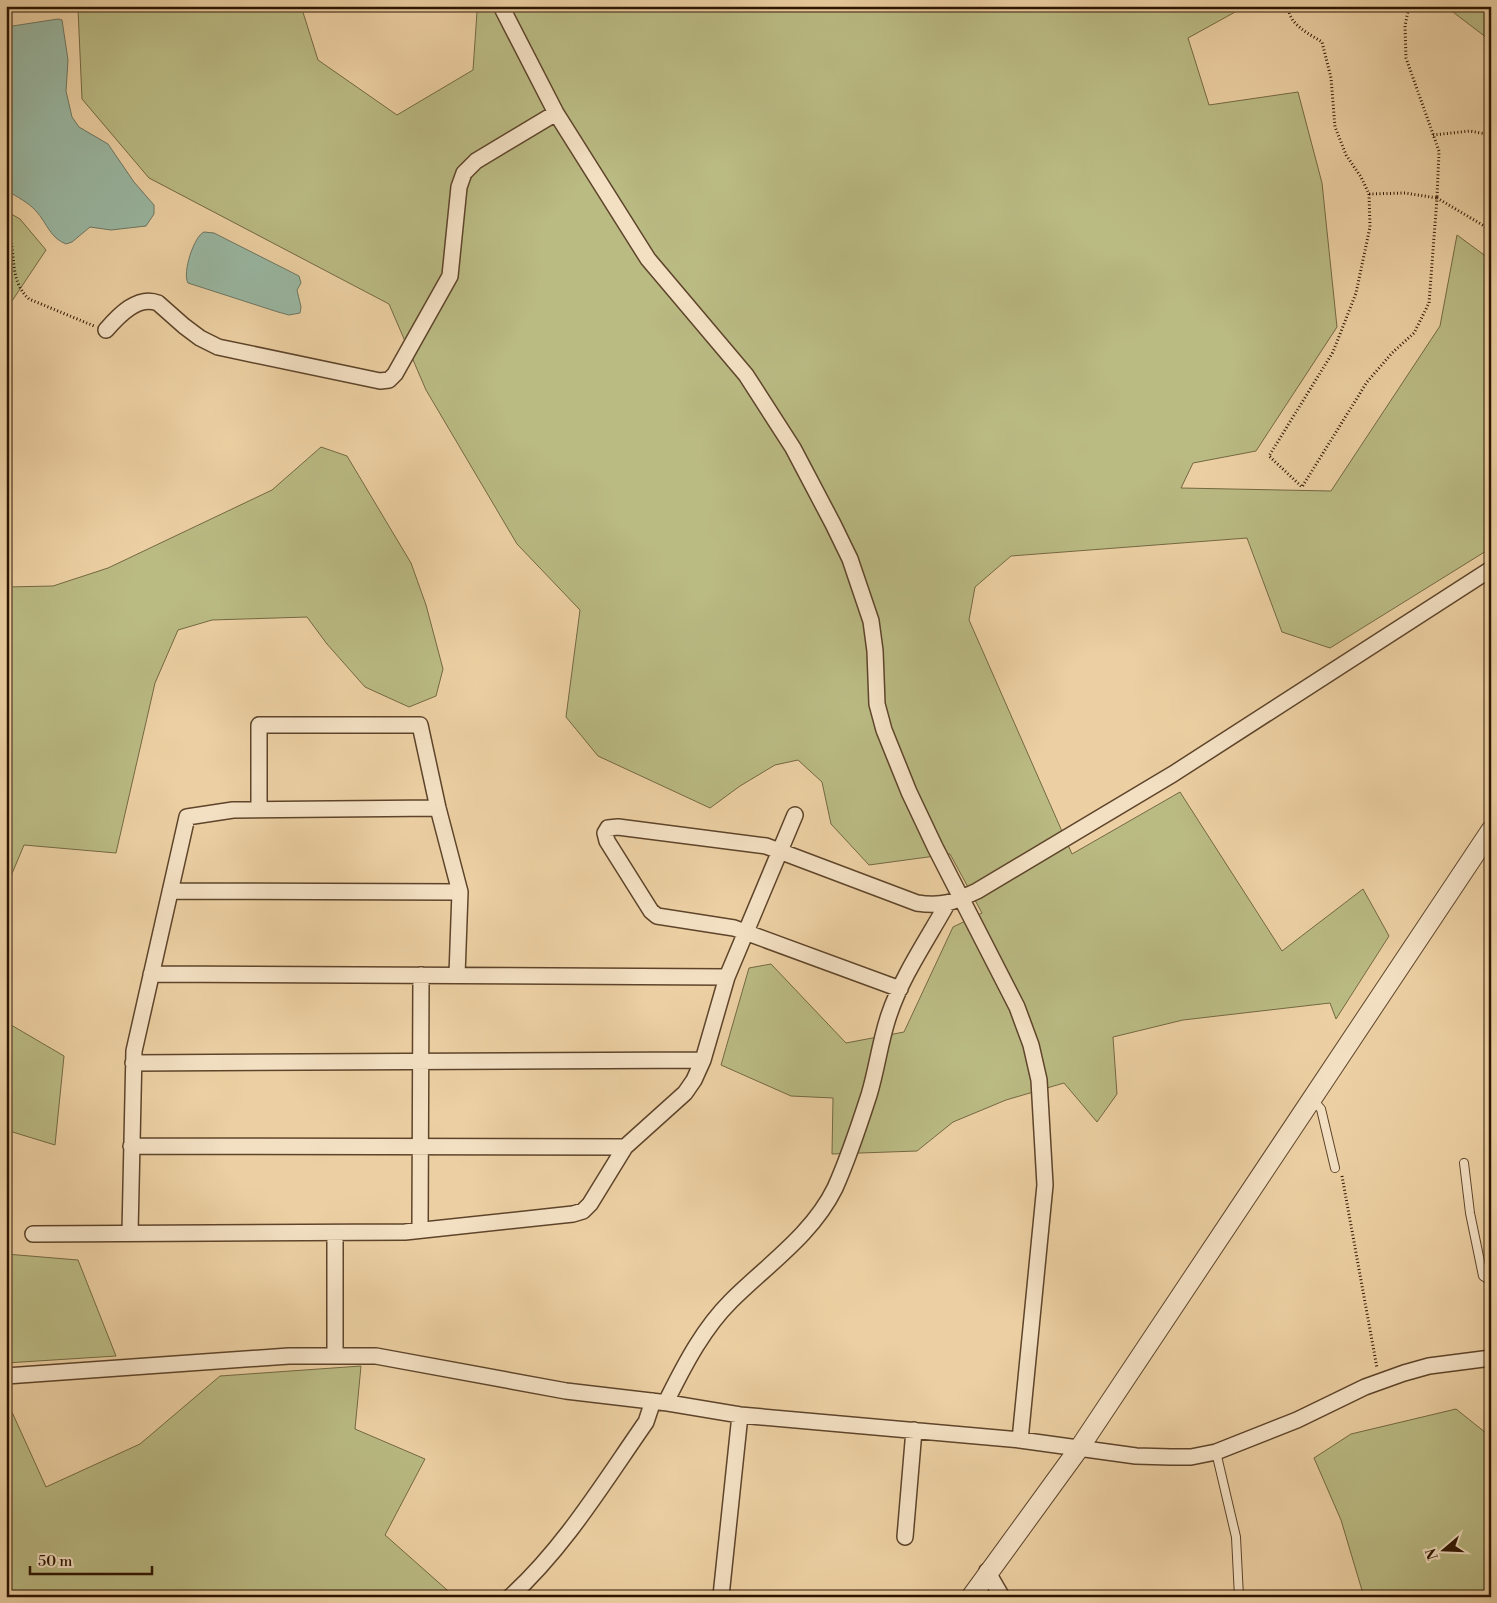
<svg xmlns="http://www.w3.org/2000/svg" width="1497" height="1603" viewBox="0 0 1497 1603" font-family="'Libre Bodoni',serif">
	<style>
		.green { fill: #baba83; stroke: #746842 }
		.water { fill: #99b7a2; stroke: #6e7662 }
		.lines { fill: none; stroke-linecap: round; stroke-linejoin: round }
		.service-casing { stroke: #5e442a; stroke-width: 10 }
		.minor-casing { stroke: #5e442a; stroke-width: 18 }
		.tertiary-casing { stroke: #5e442a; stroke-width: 21 }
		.path { stroke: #2e1501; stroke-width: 3; stroke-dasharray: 1 2.5; stroke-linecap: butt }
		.service { stroke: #f3e0c3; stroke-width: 8 }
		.minor { stroke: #f3e0c3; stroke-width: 15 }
		.tertiary { stroke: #f3e0c3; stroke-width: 19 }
	</style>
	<rect width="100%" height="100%" fill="#ecd0a3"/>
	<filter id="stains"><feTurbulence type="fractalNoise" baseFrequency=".004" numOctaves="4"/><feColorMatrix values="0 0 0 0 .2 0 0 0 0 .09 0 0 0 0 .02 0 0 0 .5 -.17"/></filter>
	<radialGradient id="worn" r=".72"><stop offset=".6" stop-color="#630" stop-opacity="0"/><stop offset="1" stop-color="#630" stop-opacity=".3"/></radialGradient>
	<path class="green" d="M 76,6 L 301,6 L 318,60 L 397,115 L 473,70 L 477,12 L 494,6 L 1246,6 L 1188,38 L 1209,105 L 1298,92 L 1322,183 L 1337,327 L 1256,451 L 1193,463 L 1181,488 L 1331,491 L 1440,326 L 1457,235 L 1491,260 L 1491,548 L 1330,648 L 1282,632 L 1247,538 L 1011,556 L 975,587 L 969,620 L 1072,854 L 1180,792 L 1282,951 L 1363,889 L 1389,936 L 1336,1019 L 1330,1003 L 1183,1020 L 1113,1037 L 1117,1094 L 1097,1122 L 1064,1083 L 1006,1100 L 953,1122 L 917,1151 L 832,1154 L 833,1098 L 791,1096 L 721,1065 L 749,968 L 771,964 L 846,1043 L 904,1032 L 953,927 L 982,913 L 950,854 L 869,865 L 831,824 L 822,782 L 798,760 L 775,765 L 740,786 L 710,808 L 598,756 L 566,717 L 580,610 L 517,544 L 426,390 L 389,304 L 149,178 L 82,99 L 78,9 Z
		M 1445,6 L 1491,6 L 1491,41 Z
		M 6,211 L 20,219 L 46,250 L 6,310 Z
		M 321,447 L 347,456 L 411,563 L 426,605 L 443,669 L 436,696 L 409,707 L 365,687 L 327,644 L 307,617 L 212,620 L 178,630 L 155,683 L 116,853 L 24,845 L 6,888 L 6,587 L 53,586 L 108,568 L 272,490 Z
		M 6,1022 L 64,1056 L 55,1145 L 6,1130 Z
		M 6,1254 L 78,1260 L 116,1356 L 6,1363 Z
		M 361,1366 L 355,1429 L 425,1459 L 385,1535 L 455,1597 L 6,1597 L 6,1399 L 46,1487 L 140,1444 L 220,1376 Z
		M 1456,1409 L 1491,1437 L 1491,1597 L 1364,1597 L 1341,1520 L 1314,1458 L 1351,1434 Z"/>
	<path class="water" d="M 58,19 L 62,20 L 68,60 L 66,91 L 72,117 L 79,127 L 108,144 L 134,182 L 154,205 L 154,214 L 146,226 L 111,230 L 90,227 L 72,242 L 66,244 C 50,238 47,223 36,211 C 28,202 17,197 6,190 L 6,27 Z
		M 204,232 L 214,233 L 299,276 L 301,283 L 297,290 L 301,307 L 300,313 L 289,315 L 278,312 L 188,283 C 182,273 194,236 204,232 Z"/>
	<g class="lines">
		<g class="service-casing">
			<path id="service" d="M 1313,1100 L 1321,1109 L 1335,1168
				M 1464,1163 L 1470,1213 L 1483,1276 L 1491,1281
				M 1216,1452 L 1236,1537 L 1239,1597"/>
		</g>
		<g class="minor-casing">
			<path id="minor" d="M 501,6 L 556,113 L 648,259 L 746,375 L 793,448 L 833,524 L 850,559 L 871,621 L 875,651 L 877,704 L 884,730 L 909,792 L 935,847 L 1017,1007 L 1031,1045 L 1039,1080 L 1045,1185 L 1020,1440
				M 106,330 C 119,315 138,295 158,303 L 184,326 L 200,338 L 218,347 L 380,381 L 389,380 L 395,374 L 450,276 L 459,187 L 464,173 L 476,161 L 556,113
				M 259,809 L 259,725 L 420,725 L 438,808 L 460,892 L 457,975
				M 170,891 L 460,892
				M 151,974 L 727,977
				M 900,989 L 734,928 L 657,916 L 651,911 L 607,841 L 605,833 L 608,828 L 618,827 L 766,846 L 917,903 C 943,907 954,902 977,891 L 1173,774 L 1491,569
				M 133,1063 L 703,1060
				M 131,1146 L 625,1147
				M 420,1230 L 421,975
				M 130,1232 L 134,1051 L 187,817 L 233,810 L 438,808
				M 33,1234 L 405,1232 L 573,1214 L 583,1211 L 590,1204 L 625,1147 L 685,1093 L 694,1080 L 703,1060 L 727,977 L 795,815
				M 335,1234 L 335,1355
				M 6,1376 L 289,1356 L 376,1356 L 566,1391 L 668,1403 L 740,1415 L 1020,1440 L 1136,1456 L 1171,1457 L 1191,1457 L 1216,1452 L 1297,1420 L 1365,1387 L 1404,1373 L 1429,1366 L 1491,1358
				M 668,1403 L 669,1396 C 686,1362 704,1328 731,1301 C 767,1265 812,1235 835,1188 C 848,1159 859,1126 869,1095 C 877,1069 880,1041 889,1015 C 902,976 927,940 947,904
				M 905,1537 L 914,1430
				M 987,1571 L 1002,1597
				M 721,1596 L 740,1415
				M 510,1597 C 565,1547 604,1482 646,1422 L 653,1401"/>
		</g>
		<g class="tertiary-casing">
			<path id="tertiary" d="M 971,1597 L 1080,1447 L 1491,830"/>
		</g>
		<path class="path" d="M 1288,6 C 1289,25 1308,33 1322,42 L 1331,78 L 1335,127 L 1346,155 L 1361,177 L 1369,194 L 1370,227 L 1356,293 L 1333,352 L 1269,456 L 1302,487 L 1367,382 L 1392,353 L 1414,333 L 1429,303 L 1437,198 L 1491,230
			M 1433,135 L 1470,131 L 1491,135
			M 1369,194 L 1405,193 L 1437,198 L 1439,151 L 1406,58 L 1405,26 L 1409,6
			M 6,226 C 18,251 7,279 29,299 L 94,326
			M 1342,1176 L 1377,1368"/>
		<use href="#service" class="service"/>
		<use href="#minor" class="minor"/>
		<use href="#tertiary" class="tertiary"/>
	</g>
	<rect width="1497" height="1603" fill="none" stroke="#ecd0a3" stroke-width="25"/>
	<rect x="8" y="8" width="1482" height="1588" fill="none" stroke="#2e1501" stroke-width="2.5"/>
	<rect x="12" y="12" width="1472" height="1578" fill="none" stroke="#2e1501"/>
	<g transform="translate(1444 1550) rotate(251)" stroke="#f3e0c3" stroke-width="4" paint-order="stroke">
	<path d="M0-4L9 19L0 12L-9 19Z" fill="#2e1501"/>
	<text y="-8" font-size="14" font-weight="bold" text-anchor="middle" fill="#2e1501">N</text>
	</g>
	<path d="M30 1566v8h122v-8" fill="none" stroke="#2e1501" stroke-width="2.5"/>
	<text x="38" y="1566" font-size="15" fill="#2e1501" stroke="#f3e0c3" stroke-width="4" paint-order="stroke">50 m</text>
	<rect width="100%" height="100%" filter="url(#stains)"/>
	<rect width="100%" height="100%" fill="url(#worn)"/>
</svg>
